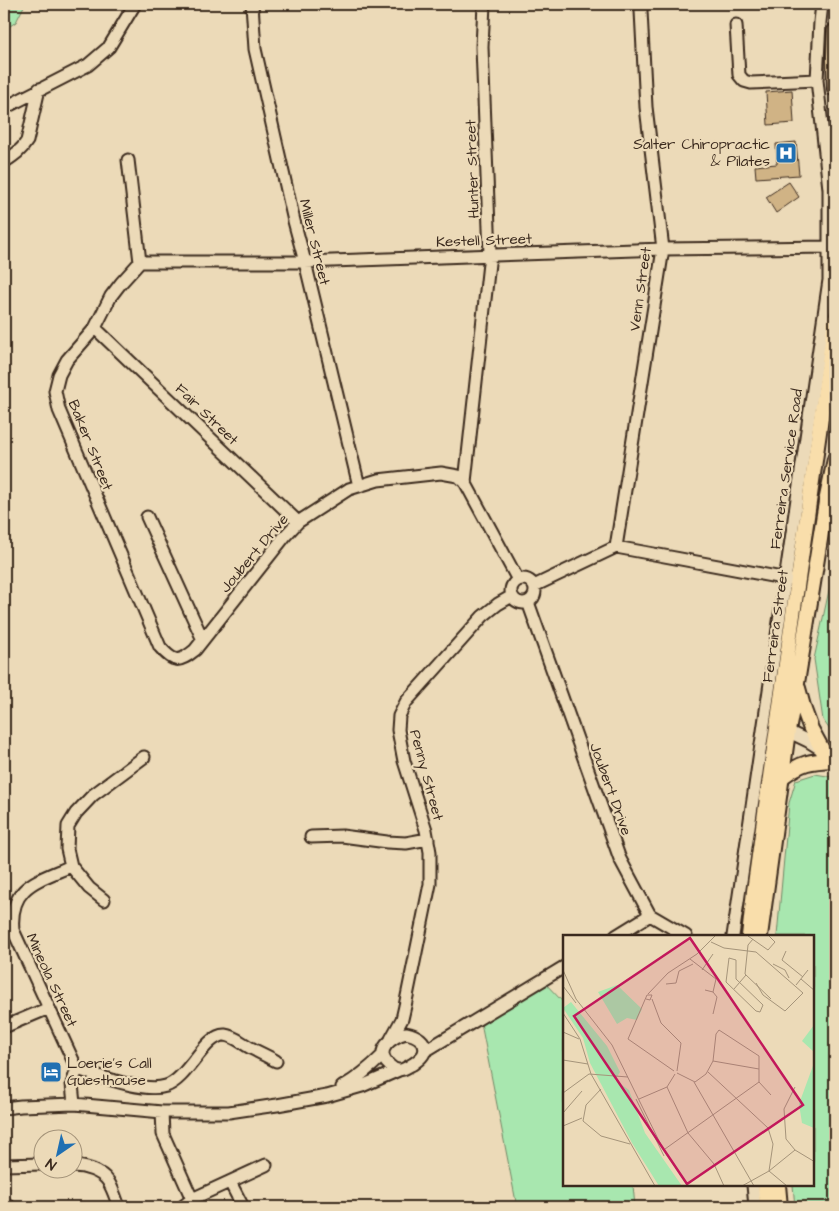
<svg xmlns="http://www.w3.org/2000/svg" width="839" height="1211" viewBox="0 0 839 1211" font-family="'Architects Daughter',sans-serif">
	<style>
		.green { fill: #a8e7af; stroke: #728866 }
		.building { fill: #d0b385; stroke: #3b2a1e }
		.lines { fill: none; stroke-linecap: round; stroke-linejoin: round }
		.minor-casing { stroke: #3b2a1e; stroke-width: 15 }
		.major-casing { stroke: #3b2a1e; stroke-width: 18 }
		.minor { stroke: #ecdab8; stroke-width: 11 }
		.major { stroke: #f9deab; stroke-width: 14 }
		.labels { text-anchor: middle; stroke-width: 4.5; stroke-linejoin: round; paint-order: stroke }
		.poi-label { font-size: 15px; fill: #3b2a1e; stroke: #ecdab8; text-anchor: end }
		.street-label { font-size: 15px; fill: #3b2a1e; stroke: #ecdab8 }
		.inset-road { fill: none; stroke: #a5947a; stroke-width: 1 }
		.view { fill: #c2185b; fill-opacity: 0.15; stroke: #c2185b; stroke-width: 2.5 }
		.inset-edge { fill: none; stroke: #3b2a1e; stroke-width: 2.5 }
	</style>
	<rect width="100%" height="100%" fill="#ecdab8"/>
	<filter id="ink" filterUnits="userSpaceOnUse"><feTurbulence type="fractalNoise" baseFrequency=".02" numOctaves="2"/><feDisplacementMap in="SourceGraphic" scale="10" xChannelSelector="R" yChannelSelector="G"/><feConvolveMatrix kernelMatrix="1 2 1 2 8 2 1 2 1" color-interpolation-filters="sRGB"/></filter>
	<g filter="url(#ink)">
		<path class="green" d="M 4,4 L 25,4 L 16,22 L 4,30 Z
			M 835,563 L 835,737 L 823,720 L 814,659 Z
			M 815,774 L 833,777 L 835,775 L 835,1207 L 795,1207 L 793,1185 L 813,1185 L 813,936 L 777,936 L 789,803 L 796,780 Z
			M 542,980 L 564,1003 L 564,1185 L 633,1185 L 635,1207 L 517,1207 L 480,1018 Z"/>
		<path class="building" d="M 792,90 L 794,123 L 768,125 L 766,92 Z
			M 796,142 L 799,175 L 756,178 L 755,166 L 777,164 L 776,144 Z
			M 789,182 L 799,197 L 776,213 L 766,197 Z"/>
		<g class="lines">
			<g class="minor-casing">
				<path id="minor" d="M 252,4 L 255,49 L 294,221 L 305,262 L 359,486
					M 736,25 L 739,75 L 744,81 L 751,83 L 817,80
					M 4,108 L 88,65 L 109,47 L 135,4
					M 128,160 L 140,262 L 121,283 L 111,296 L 95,328 L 67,360 L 59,375 L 55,391 L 59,410 L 160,647 C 174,663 179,663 195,650 L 285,536 L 298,522 L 349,489 L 378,480 L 441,473 L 458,476 L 465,482 L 518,580
					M 4,162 C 13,156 21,151 27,141 L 39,89
					M 140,262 L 305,262 L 663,249 L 829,247
					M 95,328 L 298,522
					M 465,482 L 490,254 L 482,47 L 484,4
					M 147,517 L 203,640
					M 616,547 L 663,249 L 646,107 L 641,11 L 642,4
					M511 591a12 12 0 1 1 24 0a12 12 0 1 1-24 0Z
					M 534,586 L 616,547 L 793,580
					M 528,602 L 620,859 L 650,915 L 686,936
					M 781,728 L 808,741 L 824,751
					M 311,837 L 342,836 L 387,842 L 406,843 L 428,839
					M 71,866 C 37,881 9,886 13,930 L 77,1069 L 72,1084 L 74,1104
					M 104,900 L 89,888 L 71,866 L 67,849 L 68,826 L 76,813 L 93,795 L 144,757
					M 616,936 L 650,915
					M 733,936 L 829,280 L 829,189 L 817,80 L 820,22 L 822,4
					M 4,1027 L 49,1008
					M 406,1033 C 416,1035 428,1041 424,1053 C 422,1058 417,1061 413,1064 C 409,1066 404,1070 399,1070 C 395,1070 391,1067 389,1065 C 373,1050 392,1037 406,1033 Z
					M 391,1039 L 402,1019 L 405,1006 L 430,884 L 430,852 L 426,830 L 404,761 L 398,730 L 399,716 L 406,702 L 483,616 L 498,604 L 512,596
					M 425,1051 L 564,967
					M 77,1069 C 100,1076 144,1093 166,1086 C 188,1079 205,1034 225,1035 C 234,1036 242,1043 249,1047 C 258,1052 267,1056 276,1061
					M 342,1087 C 358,1078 370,1068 383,1055
					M 4,1108 L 21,1106 L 74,1104 L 162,1112 L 229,1112 L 277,1105 L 327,1096 L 362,1086 L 399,1070
					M 162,1112 L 163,1134 L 192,1199
					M 4,1165 L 42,1164
					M 72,1166 C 85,1166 101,1171 108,1181 C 113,1189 116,1199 119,1207
					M 230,1182 L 243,1207
					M 753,1185 L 755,1207
					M 4,1202 L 10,1207
					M 182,1207 L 192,1199 L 266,1165"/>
			</g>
			<g class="major-casing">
				<path id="major" d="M 835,31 L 834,56 L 835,89
					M 798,688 L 804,710 L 811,729 L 823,751
					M 782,777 C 802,762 810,761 834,760
					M 749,936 L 754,891 L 777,727 L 835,320
					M 760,936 L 788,731 L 797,683 L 826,502 L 835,459
					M 765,1185 L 767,1207
					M 778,1185 L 780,1207"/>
			</g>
			<use href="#minor" class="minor"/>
			<use href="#major" class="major"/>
		</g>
	</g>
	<defs>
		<g id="hospital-square" transform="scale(1.125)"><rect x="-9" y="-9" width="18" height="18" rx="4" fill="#1f6fb2" stroke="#ecdab8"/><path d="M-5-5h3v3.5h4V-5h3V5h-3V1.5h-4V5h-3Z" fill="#fff"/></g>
		<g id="hotel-square" transform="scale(1.125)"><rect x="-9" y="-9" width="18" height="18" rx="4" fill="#1f6fb2" stroke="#ecdab8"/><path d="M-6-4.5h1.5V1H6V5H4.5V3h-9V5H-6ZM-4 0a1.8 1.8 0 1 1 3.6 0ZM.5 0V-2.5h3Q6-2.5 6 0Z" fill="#fff"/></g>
	</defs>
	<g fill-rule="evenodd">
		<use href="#hospital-square" x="786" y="153"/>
		<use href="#hotel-square" x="51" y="1072"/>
	</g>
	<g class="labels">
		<g class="poi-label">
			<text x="770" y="149">Salter Chiropractic<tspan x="770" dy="17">&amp; Pilates</tspan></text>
			<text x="67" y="1068" text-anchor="start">Loerie's Call<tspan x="67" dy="17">Guesthouse</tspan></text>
		</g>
		<g class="street-label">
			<text transform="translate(472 169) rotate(-92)" y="5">Hunter Street</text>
			<text transform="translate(484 240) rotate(-2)" y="5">Kestell Street</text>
			<text transform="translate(315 242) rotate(76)" y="5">Miller Street</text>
			<text transform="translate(640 289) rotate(-82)" y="5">Venn Street</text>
			<text transform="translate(207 414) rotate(44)" y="5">Fair Street</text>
			<text transform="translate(91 445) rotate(68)" y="5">Baker Street</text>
			<text transform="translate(786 469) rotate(-82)" y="5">Ferreira Service Road</text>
			<text transform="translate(254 553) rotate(-50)" y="5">Joubert Drive</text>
			<text transform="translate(775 626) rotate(-82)" y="5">Ferreira Street</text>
			<text transform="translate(427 775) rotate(75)" y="5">Penny Street</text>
			<text transform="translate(611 789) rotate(70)" y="5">Joubert Drive</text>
			<text transform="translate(52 980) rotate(65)" y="5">Mineola Street</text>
		</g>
	</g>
	<g transform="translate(563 935)">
		<rect width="251" height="251" fill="#ecdab8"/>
		<path d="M 54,50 L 79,74 L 74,85 L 64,83 L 54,89 L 35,57 ZM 8,67 L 44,111 L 57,137 L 52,145 L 66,155 L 82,198 L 119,251 L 96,251 L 69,208 L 27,128 L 20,103 L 0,73 ZM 251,90 L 251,117 L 239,106 ZM 251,128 L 251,193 L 239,188 L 236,169 Z" fill="#a8e7af"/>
		<path class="inset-road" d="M 185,1 L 205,15 L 212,7 L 206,1M 190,4 L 185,10 L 182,39 L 208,64M 148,7 L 161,13 L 193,17 L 240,58 L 222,76 L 200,60 L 193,48M 223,16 L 219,25 L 240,42M 166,23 L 173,25 L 173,44 L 200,70 L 197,77 L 193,76 L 163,47 ZM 127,24 L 153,44 L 150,57M 210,29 L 222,35 L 226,43M 0,35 L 13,64 L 49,110 L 100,214 L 125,251M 139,35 L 150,19M 238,44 L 252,56M 103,49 L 113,48 L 116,36 L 130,29M 233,50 L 245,35M 0,51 L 13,68M 171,54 L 183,40M 142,55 L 150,57 L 154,62 L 150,79M 85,59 L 105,38 L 134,19 L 152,1M 83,64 L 87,65 L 89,60 L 84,60 L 65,104 L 111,136M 89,64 L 98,88 L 118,108 L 114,136M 0,78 L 17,104 L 28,139 L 92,251M 0,97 L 16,104M 0,125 L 25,129M 150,126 L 196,134M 145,137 L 205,193 L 210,209 L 206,236 L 224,251M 114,138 L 132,147 L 143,139 L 150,126 L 153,99 L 156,95 L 196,121 L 196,147 L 208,160M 131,147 L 191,251M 104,152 L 125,198 L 151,229 L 161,251M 232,152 L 221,174 L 223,204 L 232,215 L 252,227M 38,154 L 23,170 L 20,186 L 38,201 L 67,209M 0,158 L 26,139 L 65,142M 73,164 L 101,221M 76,164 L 104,152 L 112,139M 0,178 L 19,156M 0,191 L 19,183M 102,214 L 196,147M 179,251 L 206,236 L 232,215"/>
		<path class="view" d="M 127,3 L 240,170 L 124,249 L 11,81 Z"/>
		<rect width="251" height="251" class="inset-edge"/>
	</g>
	<rect width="839" height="1211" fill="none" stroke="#ecdab8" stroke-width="20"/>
	<rect x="10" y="10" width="819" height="1191" fill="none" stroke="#3b2a1e" stroke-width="2" filter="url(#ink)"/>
	<g transform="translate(58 1154) rotate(214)"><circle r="24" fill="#ecdab8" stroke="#a5947a"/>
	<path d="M0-4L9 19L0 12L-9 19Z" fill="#1f6fb2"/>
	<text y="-8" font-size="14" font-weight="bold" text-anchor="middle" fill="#3b2a1e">N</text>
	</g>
</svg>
